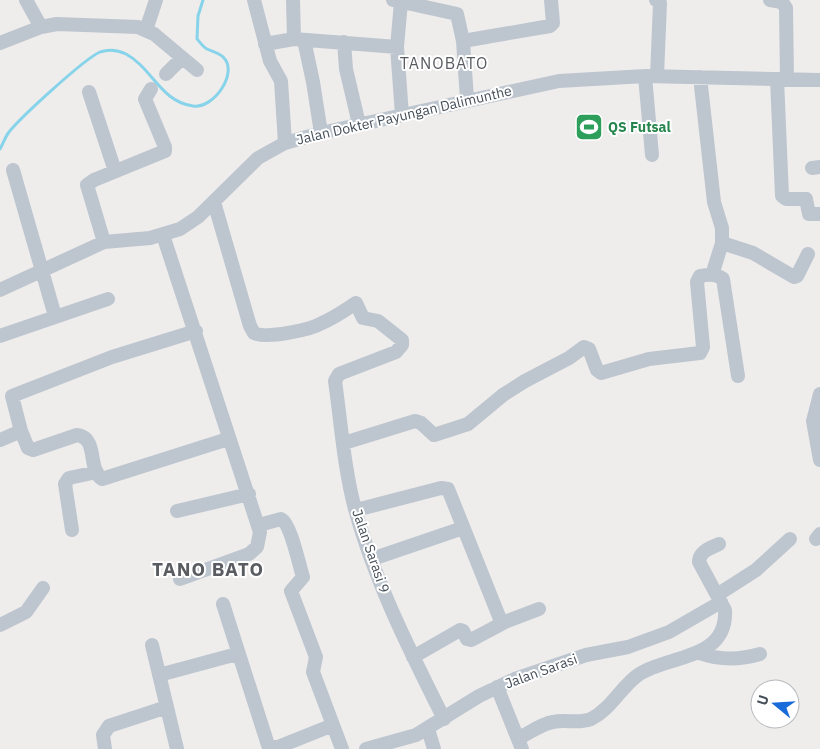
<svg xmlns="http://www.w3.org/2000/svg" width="820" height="749" viewBox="0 0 820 749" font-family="'IBM Plex Sans',sans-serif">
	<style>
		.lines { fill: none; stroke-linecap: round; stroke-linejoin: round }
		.stream { stroke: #87d4ea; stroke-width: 3 }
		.minor { stroke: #bdc6cf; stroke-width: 14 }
		.labels { text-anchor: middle; stroke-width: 4; stroke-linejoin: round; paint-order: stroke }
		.street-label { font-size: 14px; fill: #454f59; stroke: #fff }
		.leisure-label { font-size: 14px; font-weight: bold; fill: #27864d; stroke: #fff; text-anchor: start }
		.quarter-label { font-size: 16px; letter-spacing: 1px; fill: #595c61; stroke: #fff }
		.district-label { font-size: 19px; font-weight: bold; letter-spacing: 1px; fill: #595c61; stroke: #fff }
	</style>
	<rect width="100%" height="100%" fill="#efecec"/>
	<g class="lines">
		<path class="stream" d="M 0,149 C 3,144 5,137 9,132 C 20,118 84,59 100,52 C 109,49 118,50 126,54 C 152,68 161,102 193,106 C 214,109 238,73 224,58 C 220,53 213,52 207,49 C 203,47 200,42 197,39 L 198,16 L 203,0"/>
		<path class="minor" d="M 26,0 L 41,27
			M 254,0 L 270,61 L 281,81 L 285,143
			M 293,0 L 294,39
			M 393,0 L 457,14 L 463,41 L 467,99
			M 656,0 L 660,3 L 657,76
			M 770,0 L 782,2 L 786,8 L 787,79
			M 401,2 L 397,47 L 402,115
			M 146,30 L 156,0
			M 304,40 L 313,82 L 321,133
			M 463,41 L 550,26 L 553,23 L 551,0
			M 344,42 L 346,69 L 359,124
			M 0,43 L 41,27 L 57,24 L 138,27 L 154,34 L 197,70
			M 265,44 L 294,39 L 397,47
			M 166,74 L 182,58
			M 645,76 L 652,155
			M 700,77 L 714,202 L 722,228 L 722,243 L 712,275
			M 777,79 L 782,196 L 786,199 L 806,199 L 809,214 L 820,214
			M 89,92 L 115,171
			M 812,168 L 820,167
			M 13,170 L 55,316
			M 214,202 L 250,326 L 254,333 C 267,339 310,330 322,323 C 334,318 345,310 356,303 L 363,318 L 378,321 L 402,340 L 402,345 L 396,352 L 339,374 L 335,381 C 341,423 344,468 355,509 C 375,582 410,651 444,719
			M 163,235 L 260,532 L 257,547 L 249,554 L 180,579
			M 104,242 L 87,185 L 94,180 L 165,151 L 165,147 L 145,99 L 151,89
			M 722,243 L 753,253 L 794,277 L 797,276 L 808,254
			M 0,290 L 104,242 L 150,238 L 180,229 L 198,217 L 258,158 L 285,143 L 321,133 L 559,81 L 645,76 L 820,80
			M 196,331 L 112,357 L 12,396 L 21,431 L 28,448 L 33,450 L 77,435 C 99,438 87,470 102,479 L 228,439
			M 0,336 L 108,299
			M 820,394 L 813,421 L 820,460
			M 0,440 L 21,431
			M 344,443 L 415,421 L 421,423 L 434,435 L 468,424 L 503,395 L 525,381 L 569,358 L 584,347 L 589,349 L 597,370 L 601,373 L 649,359 L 700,353 L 703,347 L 697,282 L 700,276 C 708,274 717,274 723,279 L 738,376
			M 356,510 L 441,488 L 448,489 L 500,619 L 505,622
			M 177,511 L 249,494
			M 259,525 L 281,519 C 291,524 299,565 303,577 L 291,591 L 316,657 L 313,672 L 342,749
			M 72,530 L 65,484 L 69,478 L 97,472
			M 816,539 L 820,534
			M 372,559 L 463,528
			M 717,595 L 756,570 L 790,539
			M 223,604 L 268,745 L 278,747 L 333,725
			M 0,625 L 26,612 L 43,588
			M 152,645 L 177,749
			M 699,653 C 719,660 740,660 760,654
			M 413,657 L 460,630 L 463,631 L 467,639 L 471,640 L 505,622 L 539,609
			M 159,675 L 237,654
			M 497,687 L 522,749
			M 428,729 L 434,749
			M 519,738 C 529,733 541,724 553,722 C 565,719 579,724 591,719 C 611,709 621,687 638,675 C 666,655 728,661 725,610 L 699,562 C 699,551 711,548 719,544
			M 105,749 L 103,735 L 109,726 L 167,707
			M 366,749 L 416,735 L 479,696 L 515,679 L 586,655 L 628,647 L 669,632 L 721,602"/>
	</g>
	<defs>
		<g id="stadium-square" transform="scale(1.4375)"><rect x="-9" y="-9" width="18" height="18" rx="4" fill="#2e9e5b" stroke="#fff"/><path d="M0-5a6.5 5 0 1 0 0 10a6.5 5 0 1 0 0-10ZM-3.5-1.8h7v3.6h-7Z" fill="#fff"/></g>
	</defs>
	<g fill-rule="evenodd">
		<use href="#stadium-square" x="589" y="127"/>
	</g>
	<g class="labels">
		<g class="street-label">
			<text transform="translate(404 115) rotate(-13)" y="5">Jalan Dokter Payungan Dalimunthe</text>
			<text transform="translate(371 551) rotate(71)" y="5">Jalan Sarasi 9</text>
			<text transform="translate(541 671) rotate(-20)" y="5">Jalan Sarasi</text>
		</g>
		<g class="leisure-label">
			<text x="608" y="132">QS Futsal</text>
		</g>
		<g class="quarter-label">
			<text x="444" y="69">TANOBATO</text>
		</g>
		<g class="district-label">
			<text x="208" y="576">TANO BATO</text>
		</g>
	</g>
	<g transform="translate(775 704) rotate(288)"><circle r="24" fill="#ffffff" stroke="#b5b9bd"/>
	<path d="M0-4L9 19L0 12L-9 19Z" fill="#1a6bda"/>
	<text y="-8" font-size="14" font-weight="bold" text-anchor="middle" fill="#454f59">U</text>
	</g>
</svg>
